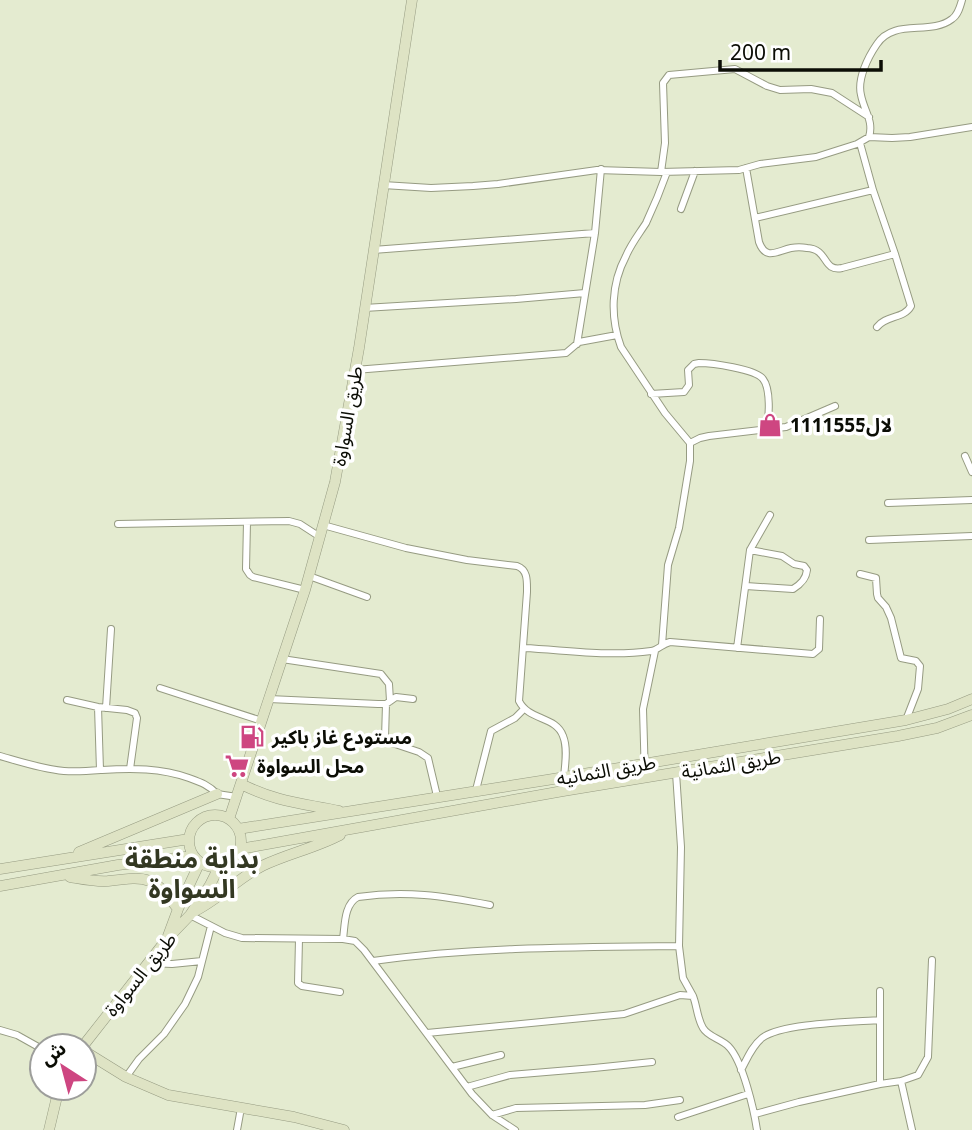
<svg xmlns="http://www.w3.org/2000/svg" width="972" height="1130" viewBox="0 0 972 1130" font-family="'Noto Sans','Noto Sans Arabic',sans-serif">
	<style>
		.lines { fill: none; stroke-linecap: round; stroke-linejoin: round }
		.street-casing { stroke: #969b82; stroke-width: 8 }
		.secondary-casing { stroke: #969b82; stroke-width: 11 }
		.street { stroke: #fff; stroke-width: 6 }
		.secondary { stroke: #dee3c4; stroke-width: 10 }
		.labels { text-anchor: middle; stroke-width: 7; stroke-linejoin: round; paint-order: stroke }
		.street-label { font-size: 19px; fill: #0b0d05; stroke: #fff }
		.poi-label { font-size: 19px; font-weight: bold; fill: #0b0d05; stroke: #fff; text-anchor: start }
		.district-label { font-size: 26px; font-weight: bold; fill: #333822; stroke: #fff }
	</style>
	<rect width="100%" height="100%" fill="#e4ebd0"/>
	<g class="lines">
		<g class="street-casing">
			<path id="street" d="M 869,137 C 874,121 864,111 861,95 C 857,79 868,57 877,44 C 894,18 930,36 952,19 C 958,15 960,7 962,0
				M 746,168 L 759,242 C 766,261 777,251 791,248 C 796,247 802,247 807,248 C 829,249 822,272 842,268 L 895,254 L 873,190 L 860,143
				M 661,172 L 665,143 L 663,83 L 669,75 L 735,69 L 767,86 L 780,90 L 811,89 L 832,93 L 869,117
				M 383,185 L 431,188 L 473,186 L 498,184 L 597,170 L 661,172 L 739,170 L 760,164 L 816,157 L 857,144 L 869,137 L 892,138 L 910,137 L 972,127
				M 681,209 L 695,171
				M 755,218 L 873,190
				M 373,250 L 595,233
				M 364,308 L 516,299 L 585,293
				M 877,327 C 886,315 904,319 911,306 L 895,254
				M 577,344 L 595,233 L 601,169
				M 355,370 L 566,353 L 579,342 L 617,335
				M 651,394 L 684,392 L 689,385 L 688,370 L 694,364 L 699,363 C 711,363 756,369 763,379 C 771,389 769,417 767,429
				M 690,443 L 700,438 L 709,436 L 786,427 L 835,406
				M 965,456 L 972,472
				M 888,503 L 972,500
				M 247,522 L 246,569 L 250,575 L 253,577 L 305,590
				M 118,524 L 289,521 L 300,524 L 320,537
				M 323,525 L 406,548 L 467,560 L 517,566 C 528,570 527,581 527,592 L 519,701 C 529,721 556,716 563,736 C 568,748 565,765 564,777
				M 869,540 L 972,536
				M 860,574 L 876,578 L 877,594 L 878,598 L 886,607 L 891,618 L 901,658 L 916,661 L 920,666 L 918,689 L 906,720
				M 309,576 L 367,597
				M 746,586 L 793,589 C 801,584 806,579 807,570 L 804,566 L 794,564 L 782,556 L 750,550
				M 662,645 L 668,565 L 679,528 L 690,461 L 690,443 L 665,413 L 621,347 C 610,317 611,284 626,256 C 631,244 639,234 646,223 C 654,206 661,189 667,172
				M 524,648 C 566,650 609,657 651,651 C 658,650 662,644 670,642 L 813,654 L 819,649 L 820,619
				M 737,648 L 750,550 L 770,515
				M 282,659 L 381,674 L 389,684 L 390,701
				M 160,688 L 262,721
				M 269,699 L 378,704 L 386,704 L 396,697 L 413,699
				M 67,700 L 98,707 L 127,710 L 135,713 L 137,718 L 130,769
				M 386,704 L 385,738 L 389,742 L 419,752 L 428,758 L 437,796
				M 98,707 L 100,770
				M 106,708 L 111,629
				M 0,756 C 21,762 42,769 64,771 C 77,772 89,771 102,770 C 132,768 161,768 189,778 C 200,782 209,785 217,794 L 237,797
				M 676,773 L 681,847 L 679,946 L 683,978 L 693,996
				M 645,778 L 643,709 L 655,651
				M 476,790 L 491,731 L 515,718 L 524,709
				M 190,915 L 225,933 L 242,938 L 343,939 L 355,941 L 364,950 L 472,1094 L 492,1115 L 515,1130
				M 299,939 L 298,983 L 302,986 L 340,992
				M 343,939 C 345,925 344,904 358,897 C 406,890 443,896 490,905
				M 373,961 C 474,947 577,947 679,946
				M 148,963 L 172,964 L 202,961
				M 0,1030 L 17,1035 L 42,1049
				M 427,1033 L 624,1014 L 680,995 L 693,996 C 697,1006 697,1018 703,1028 C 708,1037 722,1039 729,1047 C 743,1062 754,1110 757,1130
				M 452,1067 L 501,1055
				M 741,1070 C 747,1059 752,1046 762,1038 C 781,1023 854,1022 880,1020
				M 126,1077 L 139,1059 L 164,1034 L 185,1004 L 198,977 L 211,926
				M 901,1081 L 912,1130
				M 880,1084 L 880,991
				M 467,1087 L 510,1075 L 594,1068 L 652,1062
				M 755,1114 L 799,1102 L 880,1084 L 901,1081 L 918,1075 L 928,1057 L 932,960
				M 492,1115 L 516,1108 L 645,1105 L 680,1100
				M 678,1117 L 748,1094
				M 237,1130 L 241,1108"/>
		</g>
		<g class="secondary-casing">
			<path id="secondary" d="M 241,784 C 277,802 301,803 339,811
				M189 841a26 26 0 1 1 52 0a26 26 0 1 1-52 0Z
				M 229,819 L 305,590 L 335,482 L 359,348 L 412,0
				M 238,829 L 547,780 L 906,720 L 948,709 L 972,699
				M 240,849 L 563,791 L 898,736 L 937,728 L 972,715
				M 79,852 L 217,794
				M 0,869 L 189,839
				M 70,877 C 82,879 95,882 108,881 C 149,876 153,876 178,909
				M 0,886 L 118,865 L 193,856
				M 193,912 C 218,900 237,879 262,866 C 287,854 315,848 340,835
				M 168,936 L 178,909 L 200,862
				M 83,1046 L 167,939 L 190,915 L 210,885 L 219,867
				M 84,1051 L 126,1077 L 168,1095 L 294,1117 L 344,1130
				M 49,1130 L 59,1088"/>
		</g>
		<use href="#street" class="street"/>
		<use href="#secondary" class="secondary"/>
	</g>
	<defs>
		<g id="shop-bare" transform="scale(1.89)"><path d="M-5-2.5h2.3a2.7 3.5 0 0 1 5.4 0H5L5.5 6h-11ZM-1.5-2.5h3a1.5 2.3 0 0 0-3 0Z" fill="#ce4681" stroke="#fff" stroke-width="2.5" paint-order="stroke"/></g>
		<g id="fuel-bare" transform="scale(1.89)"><path d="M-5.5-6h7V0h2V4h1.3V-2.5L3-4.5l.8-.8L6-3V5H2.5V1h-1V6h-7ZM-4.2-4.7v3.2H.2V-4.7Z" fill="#ce4681" stroke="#fff" stroke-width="2.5" paint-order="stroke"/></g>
		<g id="supermarket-bare" transform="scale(1.89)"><path d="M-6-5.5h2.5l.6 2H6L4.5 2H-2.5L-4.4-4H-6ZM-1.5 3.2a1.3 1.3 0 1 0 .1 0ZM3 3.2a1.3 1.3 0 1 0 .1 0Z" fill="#ce4681" stroke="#fff" stroke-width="2.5" paint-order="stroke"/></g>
	</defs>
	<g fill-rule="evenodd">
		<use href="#shop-bare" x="770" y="425"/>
		<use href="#fuel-bare" x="252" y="737"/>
		<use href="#supermarket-bare" x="237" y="766"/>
	</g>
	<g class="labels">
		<g class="street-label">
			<text transform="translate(347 416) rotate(-80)" y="7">طريق السواوة</text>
			<text transform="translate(731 764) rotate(-9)" y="7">طريق الثمانية</text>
			<text transform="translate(606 770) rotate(-10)" y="7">طريق الثمانيه</text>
			<text transform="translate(140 974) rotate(-51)" y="7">طريق السواوة</text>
		</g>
		<g class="poi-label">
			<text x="790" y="432">1111555لال</text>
			<text x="272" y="744">مستودع غاز باكير</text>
			<text x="257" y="773">محل السواوة</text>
		</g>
		<g class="district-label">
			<text x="192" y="868">بداية منطقة<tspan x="192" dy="30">السواوة</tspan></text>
		</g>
	</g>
	<g transform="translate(63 1067) rotate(324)"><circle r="33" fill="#ffffff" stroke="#9d9e9b" stroke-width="2"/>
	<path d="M0-5L12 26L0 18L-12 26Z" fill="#ce4681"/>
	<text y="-10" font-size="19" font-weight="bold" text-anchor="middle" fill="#0b0d05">ش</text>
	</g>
	<path d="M720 60v10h161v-10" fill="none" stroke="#0b0d05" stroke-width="3.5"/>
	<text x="730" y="60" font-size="21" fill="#0b0d05" stroke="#ffffff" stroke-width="5" paint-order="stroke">200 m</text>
</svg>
